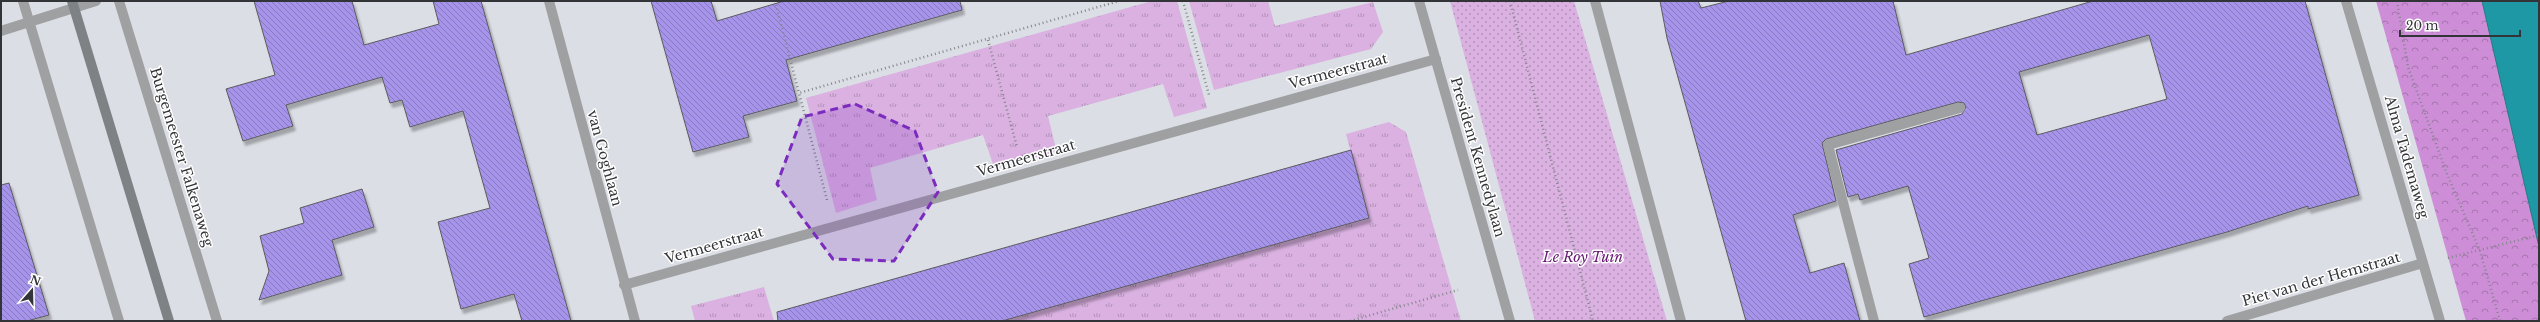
<svg xmlns="http://www.w3.org/2000/svg" width="2540" height="322" viewBox="0 0 2540 322" font-family="'Libre Baskerville',serif">
	<style>
		.grass { fill: url(#grass-tufts) }
		.forest { fill: url(#forest-crowns) }
		.park { fill: url(#park-dots) }
		.water { fill: #1d98a4; stroke: #247a83 }
		.building { fill: url(#building-back-hatch); stroke: #5c5b61; fill-rule: evenodd; filter: url(#shadow) }
		.lines { fill: none; stroke-linecap: round; stroke-linejoin: round }
		.path { stroke: #85878b; stroke-width: 2.5; stroke-dasharray: 1 3; stroke-linecap: butt }
		.lane { stroke: #9ea0a2; stroke-width: 10 }
		.street { stroke: #9ea0a2; stroke-width: 10 }
		.secondary { stroke: #7e8285; stroke-width: 10 }
		.marked { fill: #7b2cbf; fill-opacity: 0.2; stroke: #7b2cbf; stroke-width: 3; stroke-dasharray: 8 5; stroke-linejoin: round }
		.labels { text-anchor: middle; stroke-width: 3; stroke-linejoin: round; paint-order: stroke }
		.street-label { font-size: 14px; fill: #333437; stroke: #fff }
		.park-label { font-size: 14px; font-style: italic; fill: #661772; stroke: #fff }
	</style>
	<defs>
		<pattern id="grass-tufts" width="24" height="20" patternUnits="userSpaceOnUse"><rect width="24" height="20" fill="#dab1e1"/><path d="M3 7l-1-3M5 7V3M7 7l1-3M15 17l-1-3M17 17v-4M19 17l1-3" fill="none" stroke="#b191b7"/></pattern>
		<pattern id="forest-crowns" width="20" height="18" patternUnits="userSpaceOnUse"><rect width="20" height="18" fill="#cd8dd7"/><path d="M2 6a3 3 0 1 1 6 0M12 15a3 3 0 1 1 6 0" fill="none" stroke="#a774af"/></pattern>
		<pattern id="park-dots" width="8" height="8" patternUnits="userSpaceOnUse"><rect width="8" height="8" fill="#dab1e1"/><path d="M2 2h.1M6 6h.1" fill="none" stroke="#b191b7" stroke-width="1.8" stroke-linecap="round"/></pattern>
		<pattern id="building-back-hatch" width="6" height="6" patternUnits="userSpaceOnUse"><rect width="6" height="6" fill="#a693ea"/><path d="M-1 5l2 2M0 0l6 6M5-1l2 2" fill="none" stroke="#8879be"/></pattern>
		<filter id="shadow"><feDropShadow dx="2.5" dy="4.5" stdDeviation="1" flood-color="#0004"/></filter>
	</defs>
	<rect width="100%" height="100%" fill="#dbdee4"/>
	<path class="grass" d="M 1152,1 L 1177,1 L 1207,108 L 1174,117 L 1163,84 L 1048,116 L 1056,149 L 1053,153 L 994,167 L 983,135 L 870,168 L 877,200 L 836,213 L 806,98 Z
		M 1189,1 L 1268,1 L 1275,26 L 1373,2 L 1383,32 L 1371,49 L 1214,90 Z
		M 1389,122 L 1406,132 L 1461,321 L 1002,321 L 1369,218 L 1346,134 Z
		M 764,287 L 774,321 L 695,321 L 691,306 Z"/>
	<path class="forest" d="M 2376,1 L 2482,1 L 2539,247 L 2539,321 L 2466,321 Z"/>
	<path class="park" d="M 1450,1 L 1574,1 L 1667,321 L 1535,321 Z"/>
	<path class="water" d="M 2482,1 L 2539,1 L 2539,247 L 2536,234 Z"/>
	<path class="building" d="M 254,1 L 352,1 L 364,45 L 439,24 L 433,1 L 481,1 L 571,321 L 522,321 L 514,294 L 461,309 L 438,222 L 490,208 L 463,111 L 410,127 L 402,100 L 390,103 L 382,77 L 286,105 L 293,126 L 243,141 L 226,89 L 275,75 Z
		M 651,1 L 711,1 L 717,21 L 784,1 L 960,1 L 962,10 L 786,60 L 797,101 L 743,116 L 749,137 L 693,152 Z
		M 1660,1 L 1698,1 L 1701,8 L 1729,1 L 1893,1 L 1906,55 L 2093,1 L 2305,1 L 2359,195 L 2308,209 L 2308,206 L 2227,232 L 1924,317 L 1909,264 L 1929,258 L 1908,186 L 1860,200 L 1858,194 L 1848,197 L 1836,150 L 1962,114 L 1966,107 L 1964,103 L 1958,102 L 1826,139 L 1822,143 L 1836,201 L 1793,215 L 1810,273 L 1844,263 L 1860,321 L 1746,321 L 1667,38 ZM 2149,35 L 2167,99 L 2037,135 L 2019,72 Z
		M 1351,150 L 1369,218 L 1002,321 L 778,321 L 777,312 Z
		M 9,183 L 49,315 L 27,321 L 1,321 L 1,185 Z
		M 362,189 L 374,227 L 332,240 L 342,275 L 259,300 L 269,271 L 260,236 L 304,223 L 300,208 Z"/>
	<g class="lines">
		<path class="path" d="M 775,1 L 799,93
			M 1183,1 L 1209,95
			M 1510,1 L 1593,321
			M 2397,1 L 2408,67 L 2447,174 L 2480,251 L 2500,321
			M 988,40 L 1017,147
			M 827,200 L 799,93 L 1119,1
			M 2448,258 L 2539,235
			M 1350,321 L 1458,290"/>
		<path class="lane" d="M 1874,321 L 1828,145 L 1960,108"/>
		<path class="street" d="M 23,1 L 119,321
			M 119,1 L 217,321
			M 549,1 L 635,321
			M 1419,1 L 1510,321
			M 1595,1 L 1681,321
			M 2346,1 L 2440,321
			M 1,31 L 96,1
			M 624,285 L 1436,59
			M 2227,321 L 2423,263"/>
		<path class="secondary" d="M 72,1 L 169,321"/>
	</g>
	<path class="marked" d="M 855,104 L 915,131 L 938,192 L 894,261 L 833,259 L 777,184 L 802,117 Z"/>
	<g class="labels">
		<g class="street-label">
			<text transform="translate(1338 71) rotate(-15)" y="5">Vermeerstraat</text>
			<text transform="translate(182 157) rotate(73)" y="5">Burgemeester Falkenaweg</text>
			<text transform="translate(1478 157) rotate(74)" y="5">President Kennedylaan</text>
			<text transform="translate(2407 157) rotate(74)" y="5">Alma Tademaweg</text>
			<text transform="translate(605 158) rotate(75)" y="5">van Goghlaan</text>
			<text transform="translate(1026 158) rotate(-16)" y="5">Vermeerstraat</text>
			<text transform="translate(714 245) rotate(-16)" y="5">Vermeerstraat</text>
			<text transform="translate(2321 279) rotate(-16)" y="5">Piet van der Hemstraat</text>
		</g>
		<g class="park-label">
			<text x="1583" y="262">Le Roy Tuin</text>
		</g>
	</g>
	<rect width="2540" height="322" fill="none" stroke="#333437" stroke-width="4"/>
	<g transform="translate(32 290) rotate(20)" stroke="#ffffff" stroke-width="3" paint-order="stroke">
	<path d="M0-3L7 15L0 10L-7 15Z" fill="#333437"/>
	<text y="-6" font-size="11" font-weight="bold" text-anchor="middle" fill="#333437">N</text>
	</g>
	<path d="M2400 30v6h120v-6" fill="none" stroke="#333437" stroke-width="2"/>
	<text x="2406" y="30" font-size="12" fill="#333437" stroke="#ffffff" stroke-width="3" paint-order="stroke">20 m</text>
</svg>
